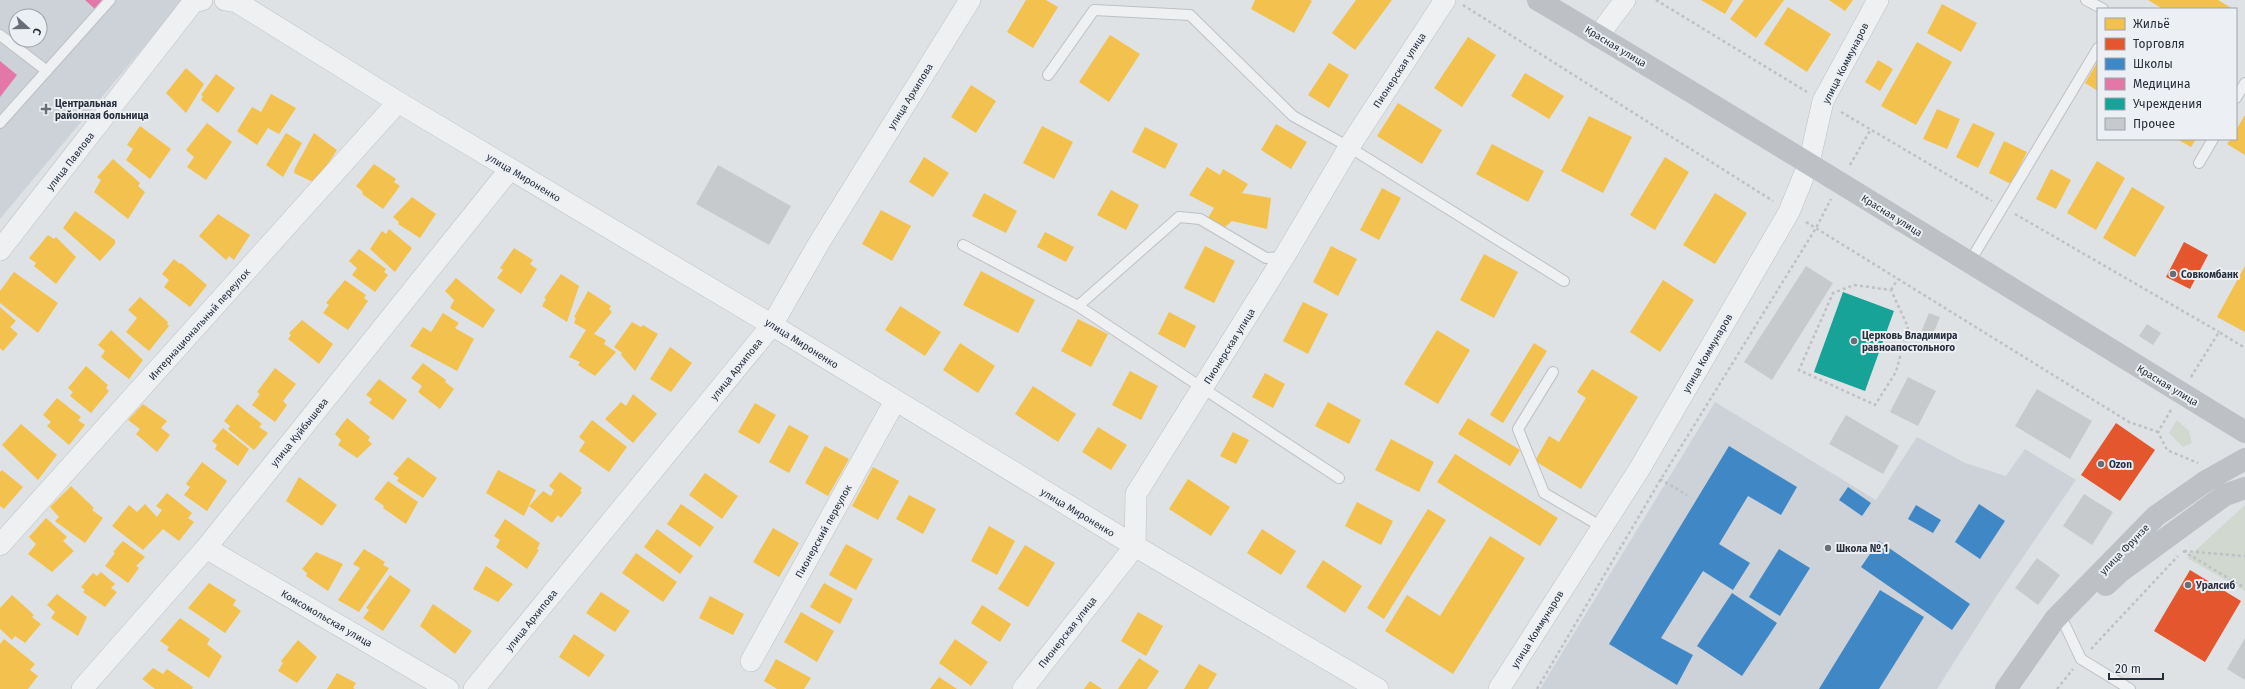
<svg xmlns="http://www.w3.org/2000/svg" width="2245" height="689" viewBox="0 0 2245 689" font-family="'Fira Sans',sans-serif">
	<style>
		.built { fill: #cdd1d8; fill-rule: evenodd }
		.green { fill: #d0d8d0 }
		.homes { fill: #f2c14e }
		.shops { fill: #e4572e }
		.schools { fill: #3f88c5 }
		.health { fill: #e377a8 }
		.public { fill: #17a398 }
		.building { fill: #c7cacd }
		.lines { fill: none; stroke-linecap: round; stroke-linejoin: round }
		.service-casing { stroke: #bec0c3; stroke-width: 12 }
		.minor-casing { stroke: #bec0c3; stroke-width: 22 }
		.path { stroke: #bec0c4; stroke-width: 2.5; stroke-dasharray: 3 3; stroke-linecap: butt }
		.service { stroke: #eef0f1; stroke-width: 10 }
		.minor { stroke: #eef0f1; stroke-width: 21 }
		.secondary { stroke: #bdc0c4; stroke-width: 22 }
		.poi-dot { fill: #676e78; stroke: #ecf0f4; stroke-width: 1.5 }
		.labels { text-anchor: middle; stroke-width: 4; stroke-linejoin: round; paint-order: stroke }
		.street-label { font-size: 10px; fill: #272f3d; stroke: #ecf0f4 }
		.poi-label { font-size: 10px; font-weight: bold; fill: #272f3d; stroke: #ecf0f4; text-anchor: start }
	</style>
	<rect width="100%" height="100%" fill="#dfe2e5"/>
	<path class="built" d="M 0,0 L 183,0 L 0,219 ZM 16,16 L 40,16 L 40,40 L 16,40 Z
		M 1715,402 L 1876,500 L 1917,437 L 1965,463 L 2006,476 L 2025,449 L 2076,480 L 1997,595 L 1937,689 L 1540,689 Z"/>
	<path class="green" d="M 2177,420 L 2189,431 L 2192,443 L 2183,447 L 2169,433 Z
		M 2245,505 L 2245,591 L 2187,558 Z"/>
	<path class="homes" d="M 1026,0 L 1046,0 L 1058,7 L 1033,48 L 1007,32 Z
		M 1255,0 L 1310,0 L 1312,1 L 1294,33 L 1251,9 Z
		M 1356,0 L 1392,0 L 1355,50 L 1332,33 Z
		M 1701,0 L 1733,0 L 1725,14 Z
		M 1744,0 L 1784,0 L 1756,38 L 1730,19 Z
		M 1829,0 L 1853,0 L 1845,11 Z
		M 2148,0 L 2218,0 L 2233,9 L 2163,9 Z
		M 1942,4 L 1977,23 L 1961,52 L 1927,33 Z
		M 1788,7 L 1831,34 L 1807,72 L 1764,44 Z
		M 1110,35 L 1140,54 L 1109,102 L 1079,82 Z
		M 1468,37 L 1496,55 L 1462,107 L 1434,88 Z
		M 1917,42 L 1952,62 L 1916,125 L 1881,106 Z
		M 1878,60 L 1893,69 L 1880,91 L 1865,82 Z
		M 2098,61 L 2098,91 L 2085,83 Z
		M 1329,63 L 1349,75 L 1329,108 L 1308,95 Z
		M 186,68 L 204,84 L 186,113 L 166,93 Z
		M 1525,73 L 1564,96 L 1549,119 L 1511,96 Z
		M 216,74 L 235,88 L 218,113 L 201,100 L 203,96 L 201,95 Z
		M 971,85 L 996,101 L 976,133 L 951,117 Z
		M 271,94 L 296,108 L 279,134 L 268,128 L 257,145 L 237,131 L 252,107 L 261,112 Z
		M 1398,103 L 1442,130 L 1422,164 L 1377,136 Z
		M 1937,109 L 1960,119 L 1947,149 L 1923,139 Z
		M 2245,115 L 2245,155 L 2227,144 L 2231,139 L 2236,139 L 2236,130 Z
		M 1589,116 L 1632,137 L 1603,193 L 1561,171 Z
		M 207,123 L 232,142 L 206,180 L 187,167 L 194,157 L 186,150 Z
		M 1973,123 L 1995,133 L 1978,168 L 1956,157 Z
		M 1276,124 L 1307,142 L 1291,169 L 1261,150 Z
		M 140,126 L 171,149 L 150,179 L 126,160 L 133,149 L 127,145 Z
		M 1042,126 L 1073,142 L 1054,179 L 1023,163 Z
		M 1145,127 L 1178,144 L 1165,169 L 1132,152 Z
		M 286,133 L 302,143 L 283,177 L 266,165 Z
		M 314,133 L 337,150 L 315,183 L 294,173 L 295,168 Z
		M 2177,139 L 2196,139 L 2191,147 Z
		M 2004,141 L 2027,152 L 2011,184 L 1989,173 Z
		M 1492,144 L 1544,171 L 1528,202 L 1476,174 Z
		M 924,157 L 949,173 L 933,197 L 909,182 Z
		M 1665,157 L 1689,172 L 1655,230 L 1630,215 Z
		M 113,159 L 140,183 L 138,186 L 145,192 L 128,219 L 94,192 L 101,180 L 97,177 Z
		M 2097,161 L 2125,178 L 2096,230 L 2067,213 Z
		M 374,164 L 396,179 L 394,182 L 400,186 L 383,209 L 362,194 L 363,192 L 356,186 Z
		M 1207,167 L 1220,175 L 1223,169 L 1248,184 L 1242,193 L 1271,198 L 1267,229 L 1232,221 L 1224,228 L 1208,218 L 1214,208 L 1189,195 Z
		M 2051,169 L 2071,180 L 2056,209 L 2036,199 Z
		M 2132,187 L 2165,207 L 2135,257 L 2103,238 Z
		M 1382,188 L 1401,198 L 1379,240 L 1360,230 Z
		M 1111,190 L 1139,205 L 1126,230 L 1097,215 Z
		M 984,193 L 1017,211 L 1006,233 L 972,216 Z
		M 1715,193 L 1747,213 L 1715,264 L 1683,245 Z
		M 412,197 L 436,214 L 420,238 L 398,224 L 399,222 L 393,217 Z
		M 881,210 L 911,226 L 892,261 L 862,244 Z
		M 75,211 L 115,240 L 115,244 L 100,261 L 63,228 Z
		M 218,214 L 250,235 L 234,260 L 229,256 L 226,260 L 199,236 Z
		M 389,229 L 412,248 L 395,272 L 370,249 L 382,231 L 386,234 Z
		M 1045,232 L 1074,247 L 1066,262 L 1037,247 Z
		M 48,235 L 54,239 L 56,237 L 76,257 L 56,284 L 34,266 L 36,263 L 29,258 Z
		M 1205,246 L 1235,261 L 1214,303 L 1184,288 Z
		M 1331,246 L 1357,259 L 1338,296 L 1313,282 Z
		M 514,248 L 533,260 L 530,264 L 537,269 L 521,294 L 497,278 L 503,270 L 500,268 Z
		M 359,249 L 386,269 L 384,272 L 388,275 L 375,292 L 352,275 L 357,268 L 349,261 Z
		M 1484,254 L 1518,272 L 1494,318 L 1460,300 Z
		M 174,259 L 180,264 L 181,263 L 207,285 L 190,307 L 164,287 L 169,280 L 162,274 Z
		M 2245,266 L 2245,332 L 2217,317 Z
		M 981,271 L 1035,300 L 1018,333 L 963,305 Z
		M 14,272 L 58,303 L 38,333 L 0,303 L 0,291 Z
		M 561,274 L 579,286 L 567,322 L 542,306 L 546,299 L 544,298 Z
		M 456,278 L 495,310 L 483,328 L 450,308 L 454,300 L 445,291 Z
		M 345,280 L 366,295 L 364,298 L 368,301 L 348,330 L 323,313 L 329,305 L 326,303 Z
		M 1663,280 L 1694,300 L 1660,352 L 1630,332 Z
		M 588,291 L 611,306 L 609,309 L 612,312 L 594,334 L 606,340 L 604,344 L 616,352 L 595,376 L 578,365 L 580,362 L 569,357 L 586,330 L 574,323 L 576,318 L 574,317 Z
		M 140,297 L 168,322 L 167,324 L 169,326 L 149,351 L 126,332 L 137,318 L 128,310 Z
		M 1303,302 L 1328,314 L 1308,354 L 1283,341 Z
		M 900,306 L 941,332 L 925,356 L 885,330 Z
		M 0,307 L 16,321 L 10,327 L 18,334 L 3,351 L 0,348 Z
		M 1169,312 L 1196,326 L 1185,348 L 1158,334 Z
		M 443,313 L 459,323 L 455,328 L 474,339 L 457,371 L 410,346 L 423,327 L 431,332 Z
		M 1078,319 L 1108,334 L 1091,367 L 1061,351 Z
		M 302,320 L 333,344 L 319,364 L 288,339 L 291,335 L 289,333 Z
		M 632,322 L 641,327 L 643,325 L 658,334 L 635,371 L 621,355 L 622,353 L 614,347 Z
		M 111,330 L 143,360 L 129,379 L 101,357 L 105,351 L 98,345 Z
		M 1437,330 L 1470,350 L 1438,404 L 1404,384 Z
		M 960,343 L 995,366 L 978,393 L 943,370 Z
		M 1534,343 L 1547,351 L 1503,423 L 1490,415 Z
		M 670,347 L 692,363 L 671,392 L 650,379 Z
		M 423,363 L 446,380 L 445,382 L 454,389 L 440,409 L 418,392 L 422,386 L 411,378 Z
		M 86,366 L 108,385 L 106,388 L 109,391 L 91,413 L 70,396 L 73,392 L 68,388 Z
		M 275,368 L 296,384 L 283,401 L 287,405 L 275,422 L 252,405 L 260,394 L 257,392 Z
		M 1592,369 L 1638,397 L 1581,489 L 1535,461 L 1549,436 L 1559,442 L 1586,398 L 1577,392 Z
		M 1130,371 L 1158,386 L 1141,420 L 1112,405 Z
		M 1265,373 L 1285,384 L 1273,408 L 1252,397 Z
		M 379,379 L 407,400 L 393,420 L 369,403 L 372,399 L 366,395 Z
		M 1033,386 L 1076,414 L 1058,442 L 1015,414 Z
		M 633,394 L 657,414 L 633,443 L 605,419 L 621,402 L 626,406 Z
		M 57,398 L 81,417 L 78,420 L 85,425 L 69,445 L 47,426 L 51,422 L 43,415 Z
		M 1328,402 L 1361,420 L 1349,444 L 1315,426 Z
		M 755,403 L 776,415 L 759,444 L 738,432 Z
		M 143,404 L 167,421 L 161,428 L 170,435 L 157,452 L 136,434 L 140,429 L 128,420 Z
		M 237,404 L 262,424 L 259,427 L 268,433 L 254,450 L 228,429 L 230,426 L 224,421 Z
		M 347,418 L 370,437 L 368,440 L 372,444 L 357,458 L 338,445 L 341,440 L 335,434 Z
		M 1468,418 L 1520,450 L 1510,466 L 1458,434 Z
		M 592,420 L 627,447 L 609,472 L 579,451 L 585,442 L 579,437 Z
		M 21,424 L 57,455 L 38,480 L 2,445 Z
		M 789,425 L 809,436 L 789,473 L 769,462 Z
		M 1098,427 L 1127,445 L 1111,470 L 1082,452 Z
		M 223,428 L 249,449 L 238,466 L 215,449 L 217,445 L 212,441 Z
		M 1233,432 L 1249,440 L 1236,464 L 1220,456 Z
		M 1391,439 L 1434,462 L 1419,492 L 1375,470 Z
		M 825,446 L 849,459 L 828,496 L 805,483 Z
		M 1455,454 L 1558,518 L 1540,546 L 1437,482 Z
		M 408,457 L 437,478 L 423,498 L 397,481 L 399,478 L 393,474 Z
		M 202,462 L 227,481 L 207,511 L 184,495 L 190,487 L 186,484 Z
		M 873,467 L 899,481 L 878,520 L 852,506 Z
		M 2,470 L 23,487 L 4,509 L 0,506 L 0,472 Z
		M 498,470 L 536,490 L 524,516 L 486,493 Z
		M 560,472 L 582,488 L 580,491 L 582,492 L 561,518 L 558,515 L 552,523 L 529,506 L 543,491 L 551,496 L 554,490 L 549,486 Z
		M 705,473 L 738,496 L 722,519 L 689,495 Z
		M 299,477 L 337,505 L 322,526 L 286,501 Z
		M 1188,479 L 1230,507 L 1211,536 L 1169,509 Z
		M 388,481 L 418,502 L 406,524 L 383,508 L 384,506 L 374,499 Z
		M 71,486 L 94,508 L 92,510 L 103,518 L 85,543 L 55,521 L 59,517 L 50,507 Z
		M 167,493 L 192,513 L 188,518 L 194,522 L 179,541 L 163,529 L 143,550 L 112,526 L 129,505 L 137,512 L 145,504 L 157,517 L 162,510 L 156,506 Z
		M 909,495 L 936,509 L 923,534 L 896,519 Z
		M 1357,502 L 1393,521 L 1381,545 L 1345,526 Z
		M 681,504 L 714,527 L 700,547 L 667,524 Z
		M 1428,509 L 1446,520 L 1384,619 L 1367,608 Z
		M 46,518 L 67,537 L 63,541 L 74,551 L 52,572 L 28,554 L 36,544 L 29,537 Z
		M 505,519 L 540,543 L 537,549 L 539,550 L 527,569 L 496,547 L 500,540 L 494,536 Z
		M 989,526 L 1015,541 L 997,575 L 971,561 Z
		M 773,528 L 799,543 L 779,577 L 753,562 Z
		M 657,529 L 693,556 L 680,574 L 644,547 Z
		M 1262,529 L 1296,551 L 1281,575 L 1247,553 Z
		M 1490,536 L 1525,558 L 1453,674 L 1385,631 L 1407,595 L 1440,616 Z
		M 123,541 L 145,557 L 136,566 L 139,568 L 128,583 L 105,566 L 115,553 L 113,552 Z
		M 846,544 L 873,559 L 856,590 L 829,575 Z
		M 1025,545 L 1055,563 L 1028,607 L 998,589 Z
		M 364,549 L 385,562 L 383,565 L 389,568 L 359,612 L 338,600 L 360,568 L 353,564 Z
		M 316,552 L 343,564 L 328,591 L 306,576 L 307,573 L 302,569 Z
		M 636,553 L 677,582 L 663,602 L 622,573 Z
		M 1323,560 L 1362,586 L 1345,613 L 1306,587 Z
		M 486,566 L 513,584 L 498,602 L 473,589 Z
		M 101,572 L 115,584 L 111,588 L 117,592 L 105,607 L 83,592 L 85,590 L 81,587 L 93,573 L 97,576 Z
		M 390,575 L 411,590 L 383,631 L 363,618 L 369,610 L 366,608 Z
		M 209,583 L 236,600 L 233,605 L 241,611 L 225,633 L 188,608 Z
		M 824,583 L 853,599 L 840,624 L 810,607 Z
		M 601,592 L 630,611 L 615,632 L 586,613 Z
		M 57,594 L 87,617 L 78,636 L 51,618 L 55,612 L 47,605 Z
		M 12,595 L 34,615 L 32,617 L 41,624 L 25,643 L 15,636 L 12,640 L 0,629 L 0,608 Z
		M 710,596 L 744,614 L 733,635 L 699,618 Z
		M 433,604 L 472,631 L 455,654 L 420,626 Z
		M 982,605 L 1011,624 L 1000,642 L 971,623 Z
		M 801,612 L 834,631 L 817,662 L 784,642 Z
		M 1138,612 L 1163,626 L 1146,656 L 1121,641 Z
		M 180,618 L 210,639 L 207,644 L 222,656 L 209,678 L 167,650 L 169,647 L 160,641 Z
		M 574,634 L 605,655 L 589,677 L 559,657 Z
		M 4,639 L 35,664 L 30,670 L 38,676 L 28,689 L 0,689 L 0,644 Z
		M 955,639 L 988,662 L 971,686 L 939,663 Z
		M 298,640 L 317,657 L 297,683 L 278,671 L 283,663 L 281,661 Z
		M 1139,658 L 1159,671 L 1147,689 L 1118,689 Z
		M 776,659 L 811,678 L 804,689 L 777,689 L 764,681 Z
		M 1199,664 L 1217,674 L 1208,689 L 1184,689 Z
		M 153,668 L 163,674 L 167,669 L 193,687 L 192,689 L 155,689 L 142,679 Z
		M 337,673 L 356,683 L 353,688 L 355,689 L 327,689 Z
		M 939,677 L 957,689 L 930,689 Z
		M 1090,681 L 1102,689 L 1084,689 Z"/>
	<path class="shops" d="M 2184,242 L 2208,255 L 2190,289 L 2166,277 Z
		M 2116,423 L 2155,450 L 2120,501 L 2081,475 Z
		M 2190,570 L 2241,601 L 2205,662 L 2154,631 Z"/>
	<path class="schools" d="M 1729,446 L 1797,487 L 1781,515 L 1748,496 L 1719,544 L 1750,563 L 1733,590 L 1703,571 L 1661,638 L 1693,655 L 1677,685 L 1609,644 Z
		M 1848,487 L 1871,503 L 1862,516 L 1839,500 Z
		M 1979,504 L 2005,521 L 1980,559 L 1955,542 Z
		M 1916,505 L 1941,520 L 1933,533 L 1908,519 Z
		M 1879,541 L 1970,604 L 1952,630 L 1861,567 Z
		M 1779,549 L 1810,568 L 1780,616 L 1749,597 Z
		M 1880,590 L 1924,617 L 1879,689 L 1819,689 Z
		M 1732,593 L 1777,623 L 1742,676 L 1697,646 Z"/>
	<path class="health" d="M 85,0 L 102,0 L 95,9 Z
		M 0,61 L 17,75 L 0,97 Z"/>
	<path class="public" d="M 1843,292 L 1894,311 L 1865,391 L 1814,372 Z"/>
	<path class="building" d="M 718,165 L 791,206 L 769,245 L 696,204 Z
		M 1806,266 L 1833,283 L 1772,380 L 1744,362 Z
		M 1929,313 L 1940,317 L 1930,342 L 1919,337 Z
		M 2147,324 L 2161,333 L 2153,345 L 2139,336 Z
		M 1908,377 L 1936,391 L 1918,426 L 1890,412 Z
		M 2037,389 L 2092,421 L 2070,459 L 2015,426 Z
		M 1846,415 L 1899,446 L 1883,474 L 1829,444 Z
		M 2084,494 L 2113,512 L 2092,545 L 2063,526 Z
		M 2037,558 L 2060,575 L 2038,605 L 2015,588 Z
		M 2245,638 L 2245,680 L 2227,669 Z"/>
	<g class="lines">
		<g class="service-casing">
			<path id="service" d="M 2086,0 L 2103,9
				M 0,35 L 47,71
				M 1048,75 L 1094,10 L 1190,15 L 1293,116 L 1349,147 L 1564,281
				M 2236,98 L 2245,83
				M 0,123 L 110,0
				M 2199,163 L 2213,139
				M 963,245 L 1078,306 L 1339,478
				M 1969,263 L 2098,48
				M 1078,306 L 1179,217 L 1200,219 L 1266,258 L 1284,257
				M 1553,372 L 1518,429 L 1544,493 L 1602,527
				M 2064,623 L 2081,659 L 2130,689"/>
		</g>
		<g class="minor-casing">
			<path id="minor" d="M 225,0 L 237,2 L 398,102 L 772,325 L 1135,546 L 1378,689
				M 1598,36 L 1625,0
				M 0,250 L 194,1 L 202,0
				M 0,545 L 398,102
				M 206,548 L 448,689
				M 751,661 L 895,401
				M 82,689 L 206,548 L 510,169
				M 474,689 L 772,325 L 819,243 L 970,0
				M 1023,689 L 1135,546 L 1136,494 L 1284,257 L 1349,147 L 1445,0
				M 1499,689 L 1640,468 L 1789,212 L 1809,163 L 1823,101 L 1878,0"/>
		</g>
		<path class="path" d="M 1656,0 L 1807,92
			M 1463,5 L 1773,201
			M 1841,112 L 1992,201
			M 1850,165 L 1871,129
			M 2015,214 L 2219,332
			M 1806,222 L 2129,422 L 2158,432
			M 1854,285 L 1891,290 L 1908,327 L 1896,372 L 1875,405 L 1799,370 L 1833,293 Z
			M 1891,290 L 1898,279
			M 2191,377 L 2219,332 L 2245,348
			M 2171,410 L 2158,432 L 2167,450 L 2198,463
			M 1660,479 L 1687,495
			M 2183,551 L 2245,588
			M 2184,551 L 2245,556
			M 2091,649 L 2178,556
			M 1537,689 L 1661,479 L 1816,228 L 1831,199
			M 2057,689 L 2073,669"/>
		<use href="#service" class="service"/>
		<use href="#minor" class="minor"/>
		<path class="secondary" d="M 1538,0 C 1776,141 2010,288 2245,432
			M 2106,585 L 2121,571 L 2225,495 L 2245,488
			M 2006,689 L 2055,619 L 2156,516 L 2206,481 L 2245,459"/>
	</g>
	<g class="poi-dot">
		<path d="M44 103h4v4h4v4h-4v4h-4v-4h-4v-4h4z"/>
		<circle cx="2173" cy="274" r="4"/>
		<circle cx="1854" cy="341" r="4"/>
		<circle cx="2101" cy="464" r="4"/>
		<circle cx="1828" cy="548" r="4"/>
		<circle cx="2188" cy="585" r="4"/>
	</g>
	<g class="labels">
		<g class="street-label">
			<text transform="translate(1616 46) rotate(31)" y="4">Красная улица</text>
			<text transform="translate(1845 63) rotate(-63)" y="4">улица Коммунаров</text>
			<text transform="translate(1399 70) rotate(-57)" y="4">Пионерская улица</text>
			<text transform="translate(910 96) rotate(-58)" y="4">улица Архипова</text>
			<text transform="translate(70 161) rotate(-52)" y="4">улица Павлова</text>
			<text transform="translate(524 177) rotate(31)" y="4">улица Мироненко</text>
			<text transform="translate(1892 215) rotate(32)" y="4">Красная улица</text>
			<text transform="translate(199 324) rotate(-48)" y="4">Интернациональный переулок</text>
			<text transform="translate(802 343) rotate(32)" y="4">улица Мироненко</text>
			<text transform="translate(1229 346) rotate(-58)" y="4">Пионерская улица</text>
			<text transform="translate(1707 353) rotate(-60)" y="4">улица Коммунаров</text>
			<text transform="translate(736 369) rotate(-51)" y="4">улица Архипова</text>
			<text transform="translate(2168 385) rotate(31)" y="4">Красная улица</text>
			<text transform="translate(299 432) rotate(-51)" y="4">улица Куйбышева</text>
			<text transform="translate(1078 512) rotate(31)" y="4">улица Мироненко</text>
			<text transform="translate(823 531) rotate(-61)" y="4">Пионерский переулок</text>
			<text transform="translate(2124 549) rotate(-46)" y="4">улица Фрунзе</text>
			<text transform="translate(327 618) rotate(30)" y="4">Комсомольская улица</text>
			<text transform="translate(531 620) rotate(-51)" y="4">улица Архипова</text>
			<text transform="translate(1537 629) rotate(-58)" y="4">улица Коммунаров</text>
			<text transform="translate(1067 632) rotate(-52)" y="4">Пионерская улица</text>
		</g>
		<g class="poi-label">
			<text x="55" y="107">Центральная<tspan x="55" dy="12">районная больница</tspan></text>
			<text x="2181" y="278">Совкомбанк</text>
			<text x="1862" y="339">Церковь Владимира<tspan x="1862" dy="12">равноапостольного</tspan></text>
			<text x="2109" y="468">Ozon</text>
			<text x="1836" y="552">Школа № 1</text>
			<text x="2196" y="589">Уралсиб</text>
		</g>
	</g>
	<rect x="2097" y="8" width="140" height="132" fill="#ecf0f4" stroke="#9da3ab"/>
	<rect x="2105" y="18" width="20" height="12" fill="#f2c14e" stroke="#9da3ab"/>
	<text x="2133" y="28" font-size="12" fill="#272f3d">Жильё</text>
	<rect x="2105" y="38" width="20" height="12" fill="#e4572e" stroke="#9da3ab"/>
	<text x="2133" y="48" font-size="12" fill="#272f3d">Торговля</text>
	<rect x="2105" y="58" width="20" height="12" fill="#3f88c5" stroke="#9da3ab"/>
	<text x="2133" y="68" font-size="12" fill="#272f3d">Школы</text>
	<rect x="2105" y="78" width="20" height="12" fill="#e377a8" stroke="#9da3ab"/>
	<text x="2133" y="88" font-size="12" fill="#272f3d">Медицина</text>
	<rect x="2105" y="98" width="20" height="12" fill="#17a398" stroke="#9da3ab"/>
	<text x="2133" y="108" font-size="12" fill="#272f3d">Учреждения</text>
	<rect x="2105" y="118" width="20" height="12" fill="#c7cacd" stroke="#9da3ab"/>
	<text x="2133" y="128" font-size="12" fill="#272f3d">Прочее</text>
	<g transform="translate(28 28) rotate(111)"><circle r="19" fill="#ecf0f4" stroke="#9da3ab"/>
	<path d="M0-3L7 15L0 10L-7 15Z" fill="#676e78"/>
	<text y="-6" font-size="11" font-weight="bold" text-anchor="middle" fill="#272f3d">С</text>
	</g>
	<path d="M2109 673v6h54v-6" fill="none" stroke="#272f3d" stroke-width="2"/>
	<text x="2115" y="673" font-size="12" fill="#272f3d" stroke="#ecf0f4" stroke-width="3" paint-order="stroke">20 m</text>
</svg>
